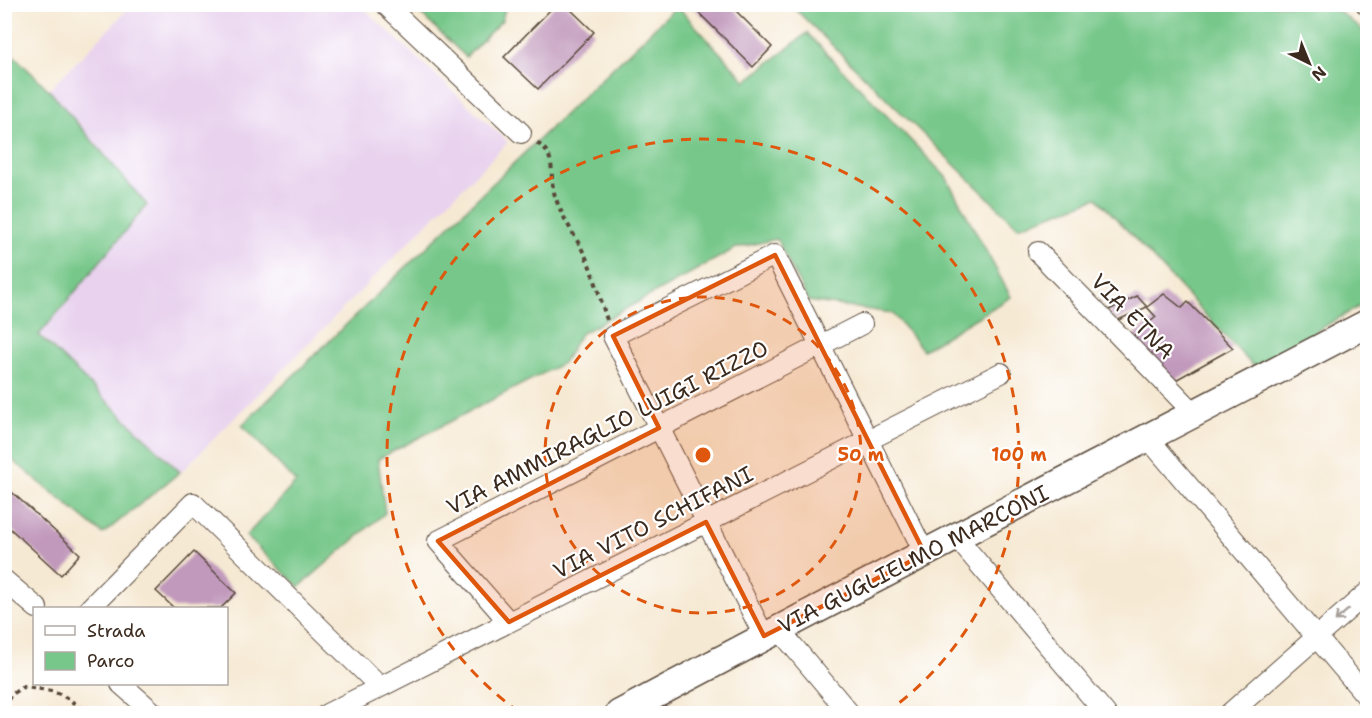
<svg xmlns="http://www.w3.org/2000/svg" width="1372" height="718" viewBox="0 0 1372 718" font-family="'Shantell Sans',sans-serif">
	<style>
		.built { fill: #e8d2ee }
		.green { fill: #76c789; stroke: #587854; stroke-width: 1.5 }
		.building { fill: #c199bc }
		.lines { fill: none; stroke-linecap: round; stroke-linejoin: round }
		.minor-casing { stroke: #574739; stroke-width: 22 }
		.secondary-casing { stroke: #574739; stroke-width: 30 }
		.path { stroke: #574739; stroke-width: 4; stroke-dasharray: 4.5 4.5; stroke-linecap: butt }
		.minor { stroke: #fff; stroke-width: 20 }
		.secondary { stroke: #fff; stroke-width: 27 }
		.oneway { stroke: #a79f9a }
		.marked { fill: #df570d; fill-opacity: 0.2; stroke: #df570d; stroke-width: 4.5; stroke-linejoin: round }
		.ring { fill: none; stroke: #df570d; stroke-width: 3; stroke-dasharray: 10 8 }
		.labels { text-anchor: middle; stroke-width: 4.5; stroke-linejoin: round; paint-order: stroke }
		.street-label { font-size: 22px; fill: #3b2a1e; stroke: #fff }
		.centre { fill: #df570d; stroke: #fff; stroke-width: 3 }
		.ring-label { font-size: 18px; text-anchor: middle; font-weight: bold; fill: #df570d; stroke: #fff; stroke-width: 4.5; stroke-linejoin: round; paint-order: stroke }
	</style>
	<rect width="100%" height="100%" fill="#fff"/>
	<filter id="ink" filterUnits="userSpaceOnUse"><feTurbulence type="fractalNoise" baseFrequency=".0167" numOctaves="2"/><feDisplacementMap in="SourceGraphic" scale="12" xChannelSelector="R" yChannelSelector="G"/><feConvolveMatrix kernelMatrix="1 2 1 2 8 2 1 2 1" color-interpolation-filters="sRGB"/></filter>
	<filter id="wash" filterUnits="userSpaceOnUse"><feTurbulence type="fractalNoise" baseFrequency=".008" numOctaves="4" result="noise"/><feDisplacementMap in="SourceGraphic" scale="24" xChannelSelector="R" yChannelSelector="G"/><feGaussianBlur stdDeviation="1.35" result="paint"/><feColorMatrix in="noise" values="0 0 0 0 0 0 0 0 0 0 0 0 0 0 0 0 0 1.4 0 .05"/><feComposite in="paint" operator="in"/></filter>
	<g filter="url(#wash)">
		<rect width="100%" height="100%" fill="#f6e9d3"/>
		<path class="built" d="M 132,5 L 360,5 L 508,142 L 181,472 L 38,335 L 147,205 L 49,90 Z"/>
		<path class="green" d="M 411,5 L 506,5 L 502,20 L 466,57 Z
			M 791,5 L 1331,5 L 1367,34 L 1367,302 L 1254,367 L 1097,198 L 1018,227 Z
			M 677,6 L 746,81 L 807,33 L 946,177 L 1011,297 L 923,350 L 892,313 L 808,301 L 777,239 L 736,248 L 580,334 L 563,363 L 378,459 L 385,513 L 299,587 L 246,536 L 296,482 L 242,425 Z
			M 4,46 L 49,90 L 147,205 L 39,335 L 180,472 L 103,534 L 5,454 Z"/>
		<g id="blocks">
			<path class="building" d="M 556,4 L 569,4 L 567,6 L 594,32 L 538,89 L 504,57 Z
				M 690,4 L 729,4 L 772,47 L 753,67 Z
				M 1164,294 L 1182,308 L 1188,302 L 1233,348 L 1172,382 L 1131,338 L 1156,317 L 1147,307 Z
				M 1137,296 L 1147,307 L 1116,321 L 1107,311 Z
				M 4,485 L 80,554 L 61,575 L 4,523 Z
				M 194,552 L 236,593 L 221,608 L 174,608 L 156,591 Z"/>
		</g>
	</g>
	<g filter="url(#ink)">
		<use href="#blocks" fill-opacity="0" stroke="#574739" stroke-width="1.5"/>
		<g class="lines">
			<g class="minor-casing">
				<path id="minor" d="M 385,4 L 521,133
					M 1366,4 L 1368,6
					M 1038,252 L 1195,414
					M 1148,438 L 1368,698
					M 957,538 L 1106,714
					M 4,580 L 37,608
					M 90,608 L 193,503 L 380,687
					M 509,622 L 438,541 L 862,324
					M 778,628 L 850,714
					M 764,636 L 613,336 L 775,255 L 925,554
					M 121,684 L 155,714
					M 327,714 L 1001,373
					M 1229,714 L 1368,592"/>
			</g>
			<g class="secondary-casing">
				<path id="secondary" d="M 619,714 C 867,581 1118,454 1368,323"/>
			</g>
			<path class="path" d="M 537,143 C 556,155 550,170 553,188 C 559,217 580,240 590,267 C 597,284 601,302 607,320
				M 4,708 L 10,696 L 22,687 C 55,690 61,691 87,714"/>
			<use href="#minor" class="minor"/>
			<use href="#secondary" class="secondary"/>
		</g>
		<defs><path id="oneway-shaft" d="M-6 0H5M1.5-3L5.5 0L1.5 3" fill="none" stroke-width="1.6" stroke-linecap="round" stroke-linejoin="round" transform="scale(1.5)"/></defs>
		<use class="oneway" href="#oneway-shaft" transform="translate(1342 615) rotate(139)"/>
	</g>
	<path class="marked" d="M 775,255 L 925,554 L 764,636 L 706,522 L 509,622 L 438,541 L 659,428 L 613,336 Z"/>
	<g class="ring">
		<circle cx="703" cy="455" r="158"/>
		<path d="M519 712A316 316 0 1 1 887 712"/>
	</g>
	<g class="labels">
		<g class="street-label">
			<text transform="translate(1133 316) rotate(46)" y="8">VIA ETNA</text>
			<text transform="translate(607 427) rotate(-27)" y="8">VIA AMMIRAGLIO LUIGI RIZZO</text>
			<text transform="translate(653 522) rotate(-27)" y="8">VIA VITO SCHIFANI</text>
			<text transform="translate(913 559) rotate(-27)" y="8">VIA GUGLIELMO MARCONI</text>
		</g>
	</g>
	<circle cx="703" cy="455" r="9" class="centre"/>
	<g class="ring-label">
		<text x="861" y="461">50 m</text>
		<text x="1019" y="461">100 m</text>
	</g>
	<rect width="1372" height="718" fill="none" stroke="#fff" stroke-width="24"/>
	<rect x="33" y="607" width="195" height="78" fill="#ffffff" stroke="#b1aaa5" stroke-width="1.5"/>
	<rect x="45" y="626" width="30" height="9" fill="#ffffff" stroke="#b1aaa5" stroke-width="1.5"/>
	<text x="87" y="637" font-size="18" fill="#3b2a1e">Strada</text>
	<rect x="45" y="652" width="30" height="18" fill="#76c789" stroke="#b1aaa5" stroke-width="1.5"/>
	<text x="87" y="667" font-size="18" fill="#3b2a1e">Parco</text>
	<g transform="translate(1309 63) rotate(137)" stroke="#ffffff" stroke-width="4.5" paint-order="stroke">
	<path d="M0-4.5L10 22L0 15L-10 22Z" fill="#3b2a1e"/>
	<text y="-9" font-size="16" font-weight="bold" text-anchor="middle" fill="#3b2a1e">N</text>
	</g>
</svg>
